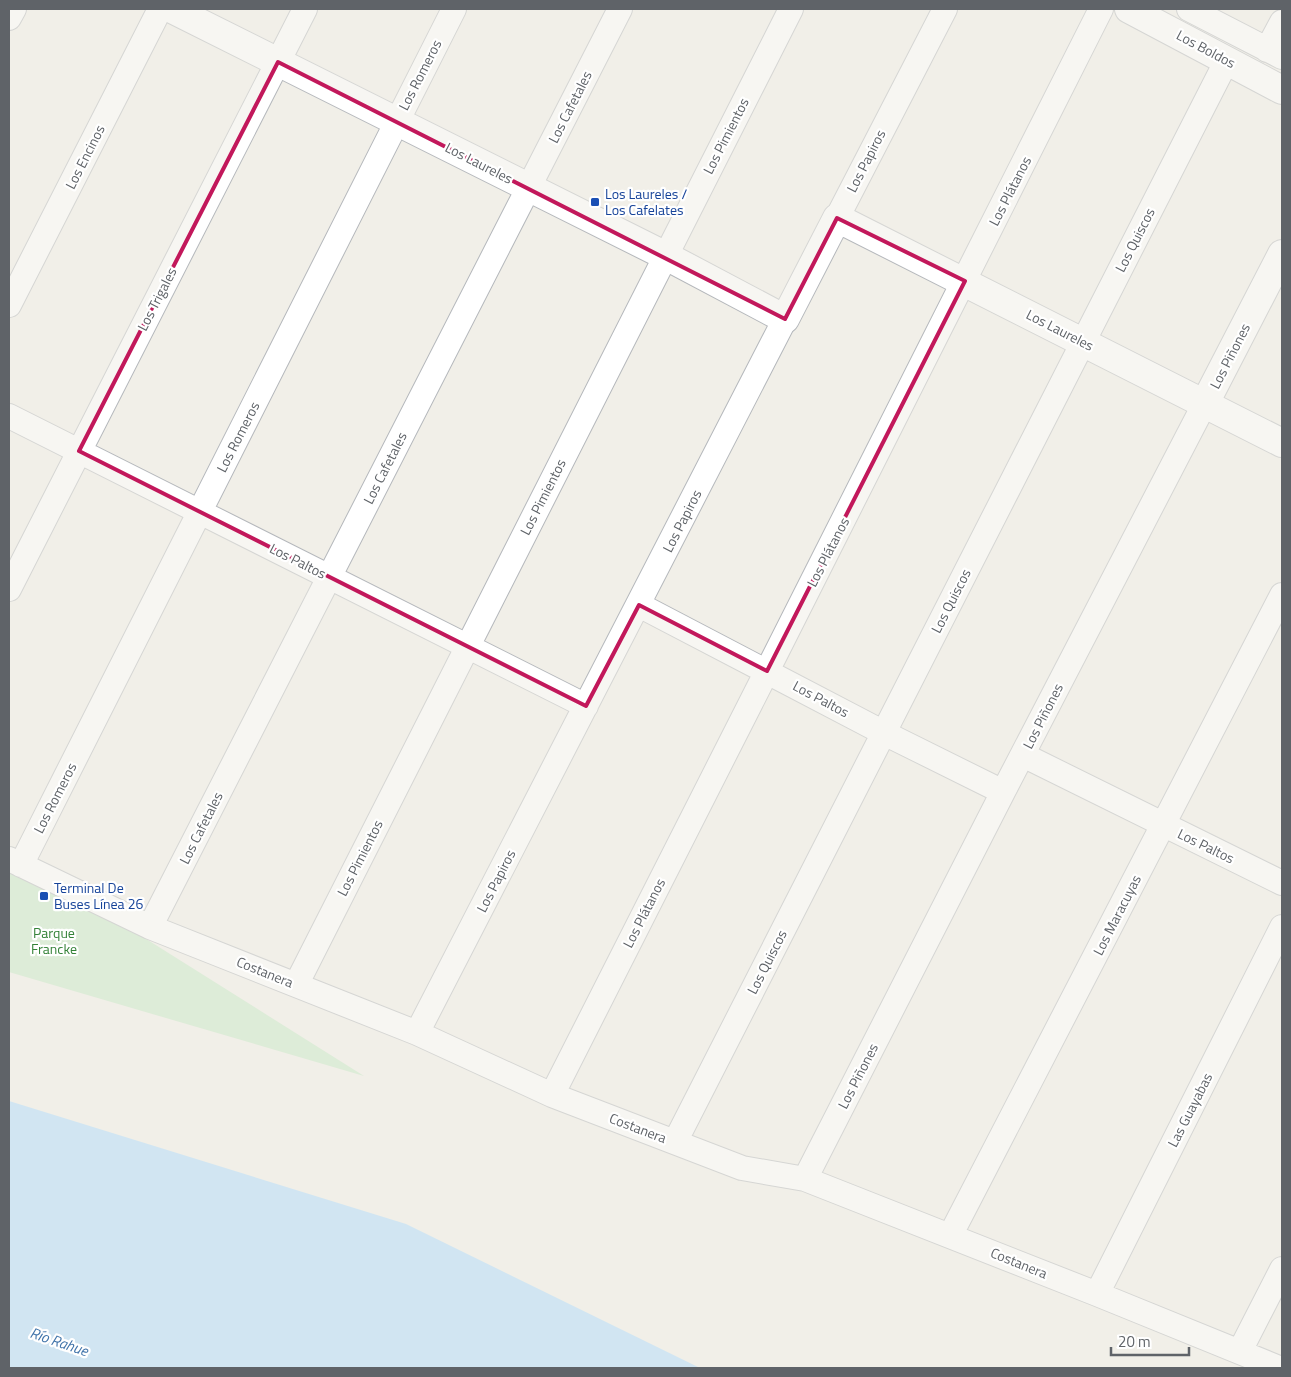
<svg xmlns="http://www.w3.org/2000/svg" width="1291" height="1377" viewBox="0 0 1291 1377" font-family="'Titillium Web',sans-serif">
	<style>
		.green { fill: #c5e8c5 }
		.water { fill: #aadaff }
		.lines { fill: none; stroke-linecap: round; stroke-linejoin: round }
		.minor-casing { stroke: #b5b8bc; stroke-width: 26 }
		.tertiary-casing { stroke: #b5b8bc; stroke-width: 30 }
		.minor { stroke: #fff; stroke-width: 24 }
		.tertiary { stroke: #fff; stroke-width: 28 }
		.marked { fill: none; stroke: #c2185b; stroke-width: 4; stroke-linejoin: round }
		.transit-dot { fill: #1a4fb4; stroke: #fff; stroke-width: 2 }
		.labels { text-anchor: middle; stroke-width: 4.5; stroke-linejoin: round; paint-order: stroke }
		.street-label { font-size: 14px; fill: #5f6368; stroke: #fff }
		.transit-label { font-size: 14px; fill: #164399; stroke: #fff; text-anchor: start }
		.park-label { font-size: 14px; fill: #348238; stroke: #fff }
		.water-label { font-size: 15px; font-style: italic; fill: #4174aa; stroke: #fff }
	</style>
	<rect width="100%" height="100%" fill="#f1efe8"/>
	<path class="green" d="M 9,871 L 135,932 L 364,1076 L 9,972 Z"/>
	<path class="water" d="M 9,1101 L 406,1224 L 700,1368 L 9,1368 Z"/>
	<g class="lines">
		<g class="minor-casing">
			<path id="minor" d="M 1189,9 L 1282,57
				M 9,18 L 14,9
				M 1267,50 L 1282,22
				M 837,218 L 945,9
				M 9,305 L 160,9
				M 9,416 L 586,706
				M 9,589 L 305,9
				M 639,605 L 884,733 L 1003,792
				M 1023,755 L 1282,883
				M 9,859 L 150,927 L 417,1033 L 552,1095 L 742,1168 L 805,1179 L 1097,1294 L 1279,1368
				M 21,865 L 454,9
				M 150,927 L 620,9
				M 296,985 L 791,9
				M 417,1033 L 785,319
				M 552,1095 L 767,671 L 1101,9
				M 675,1142 L 1227,60
				M 805,1179 L 1003,792 L 1205,403
				M 950,1236 L 1282,595
				M 1097,1294 L 1282,927
				M 1240,1351 L 1282,1269"/>
		</g>
		<g class="tertiary-casing">
			<path id="tertiary" d="M 172,9 L 666,256 L 785,319 L 837,218 L 1282,443
				M 1129,9 L 1282,90
				M 1205,403 L 1282,254"/>
		</g>
		<use href="#minor" class="minor"/>
		<use href="#tertiary" class="tertiary"/>
	</g>
	<path d="M0 0H1291V1377H0ZM 278,62 L 785,319 L 837,218 L 965,281 L 767,671 L 639,605 L 586,706 L 79,451 Z" fill="#f1efe8" fill-opacity=".55" fill-rule="evenodd"/>
	<path class="marked" d="M 278,62 L 785,319 L 837,218 L 965,281 L 767,671 L 639,605 L 586,706 L 79,451 Z"/>
	<g class="transit-dot">
		<rect x="590" y="197" width="10" height="10" rx="2.5"/>
		<rect x="39" y="891" width="10" height="10" rx="2.5"/>
	</g>
	<g class="labels">
		<g class="street-label">
			<text transform="translate(1206 49) rotate(28)" y="5">Los Boldos</text>
			<text transform="translate(420 75) rotate(-63)" y="5">Los Romeros</text>
			<text transform="translate(570 107) rotate(-63)" y="5">Los Cafetales</text>
			<text transform="translate(726 136) rotate(-63)" y="5">Los Pimientos</text>
			<text transform="translate(85 157) rotate(-63)" y="5">Los Encinos</text>
			<text transform="translate(866 161) rotate(-63)" y="5">Los Papiros</text>
			<text transform="translate(479 163) rotate(27)" y="5">Los Laureles</text>
			<text transform="translate(1010 191) rotate(-63)" y="5">Los Plátanos</text>
			<text transform="translate(1135 240) rotate(-63)" y="5">Los Quiscos</text>
			<text transform="translate(157 299) rotate(-63)" y="5">Los Trigales</text>
			<text transform="translate(1060 330) rotate(27)" y="5">Los Laureles</text>
			<text transform="translate(1230 356) rotate(-63)" y="5">Los Piñones</text>
			<text transform="translate(238 437) rotate(-63)" y="5">Los Romeros</text>
			<text transform="translate(385 468) rotate(-63)" y="5">Los Cafetales</text>
			<text transform="translate(543 497) rotate(-63)" y="5">Los Pimientos</text>
			<text transform="translate(682 521) rotate(-63)" y="5">Los Papiros</text>
			<text transform="translate(828 552) rotate(-63)" y="5">Los Plátanos</text>
			<text transform="translate(298 561) rotate(27)" y="5">Los Paltos</text>
			<text transform="translate(951 601) rotate(-63)" y="5">Los Quiscos</text>
			<text transform="translate(821 699) rotate(28)" y="5">Los Paltos</text>
			<text transform="translate(1043 716) rotate(-63)" y="5">Los Piñones</text>
			<text transform="translate(55 798) rotate(-63)" y="5">Los Romeros</text>
			<text transform="translate(201 828) rotate(-63)" y="5">Los Cafetales</text>
			<text transform="translate(1206 846) rotate(26)" y="5">Los Paltos</text>
			<text transform="translate(360 858) rotate(-63)" y="5">Los Pimientos</text>
			<text transform="translate(496 881) rotate(-63)" y="5">Los Papiros</text>
			<text transform="translate(644 913) rotate(-63)" y="5">Los Plátanos</text>
			<text transform="translate(1117 915) rotate(-63)" y="5">Los Maracuyas</text>
			<text transform="translate(767 962) rotate(-63)" y="5">Los Quiscos</text>
			<text transform="translate(265 972) rotate(22)" y="5">Costanera</text>
			<text transform="translate(858 1076) rotate(-63)" y="5">Los Piñones</text>
			<text transform="translate(1190 1110) rotate(-63)" y="5">Las Guayabas</text>
			<text transform="translate(638 1128) rotate(21)" y="5">Costanera</text>
			<text transform="translate(1019 1263) rotate(22)" y="5">Costanera</text>
		</g>
		<g class="transit-label">
			<text x="605" y="199">Los Laureles /<tspan x="605" dy="16">Los Cafelates</tspan></text>
			<text x="54" y="893">Terminal De<tspan x="54" dy="16">Buses Línea 26</tspan></text>
		</g>
		<g class="park-label">
			<text x="54" y="938">Parque<tspan x="54" dy="16">Francke</tspan></text>
		</g>
		<g class="water-label">
			<text transform="translate(59 1342) rotate(19)" y="5">Río Rahue</text>
		</g>
	</g>
	<rect width="1291" height="1377" fill="none" stroke="#5f6368" stroke-width="20"/>
	<path d="M1111 1347v8h78v-8" fill="none" stroke="#5f6368" stroke-width="2.5"/>
	<text x="1118" y="1347" font-size="15" fill="#5f6368" stroke="#ffffff" stroke-width="4" paint-order="stroke">20 m</text>
</svg>
